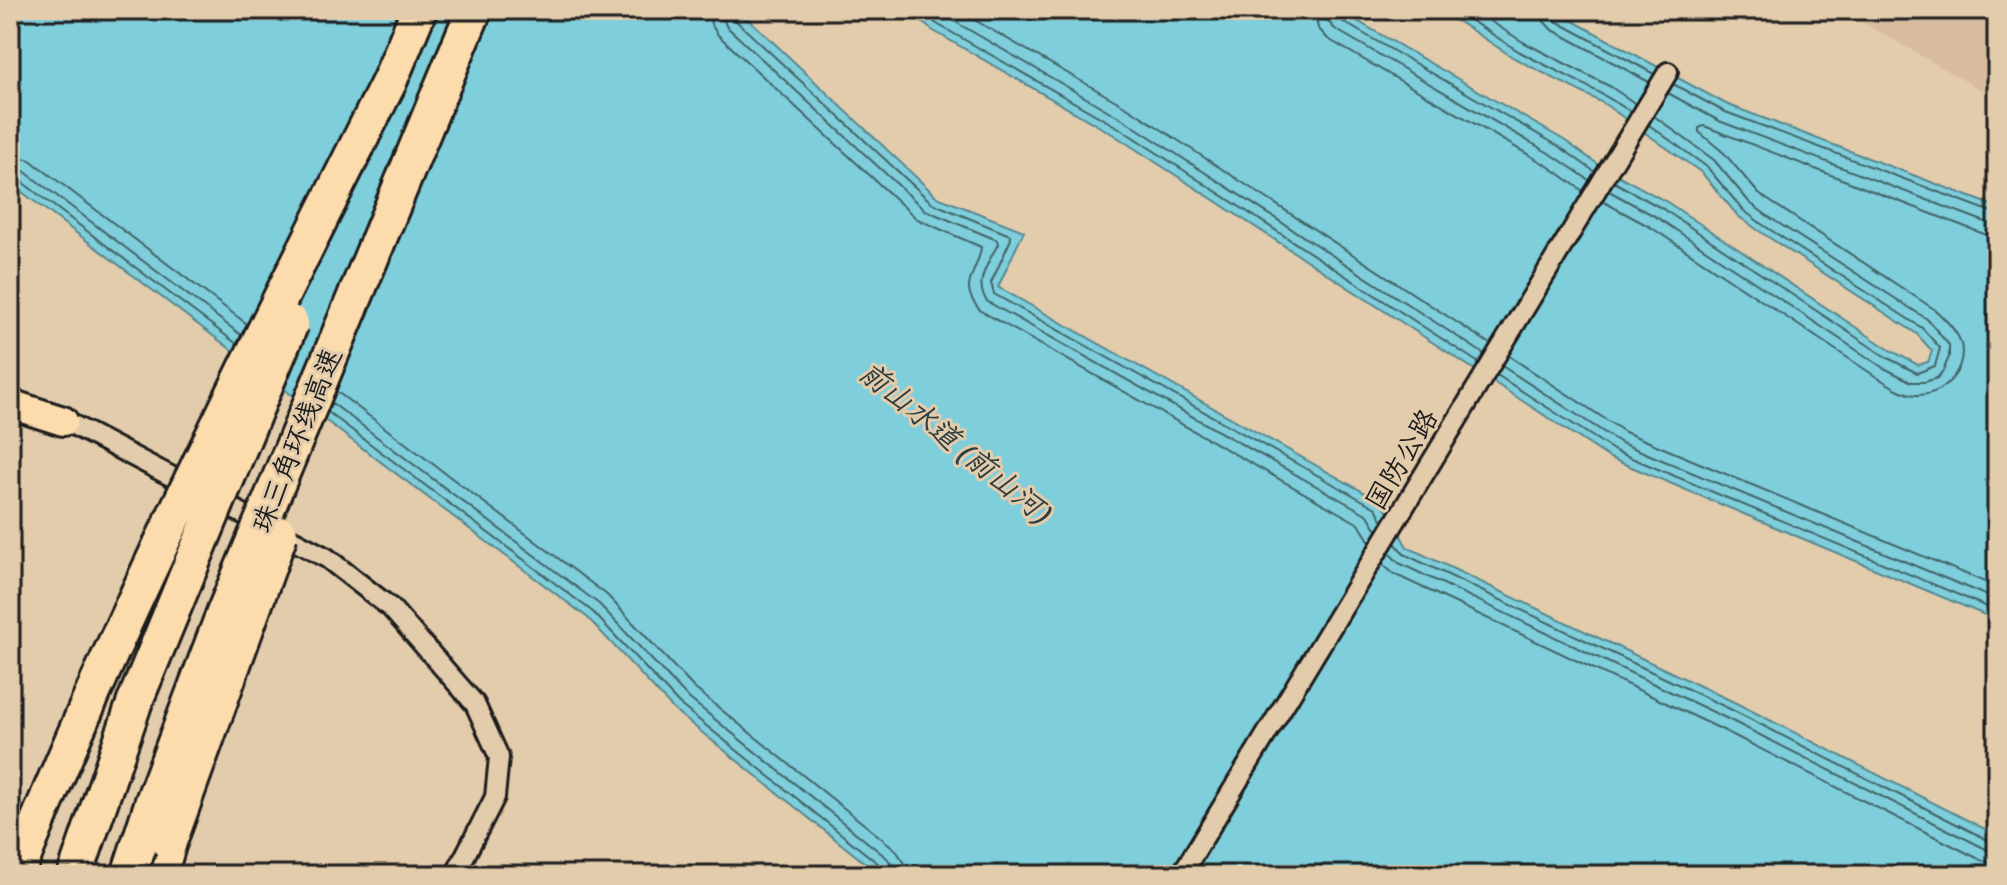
<svg xmlns="http://www.w3.org/2000/svg" width="2007" height="885" viewBox="0 0 2007 885" font-family="Itim,'LXGW WenKai TC',sans-serif">
	<style>
		.built { fill: #d9bca0 }
		.water { fill: #7ecedb; stroke: #57878f; stroke-width: 2 }
		.lines { fill: none; stroke-linecap: round; stroke-linejoin: round }
		.shore { stroke: #436368; stroke-width: 2 }
		.minor-casing { stroke: #1c1c1c; stroke-width: 24 }
		.primary-casing { stroke: #1c1c1c; stroke-width: 34 }
		.motorway-casing { stroke: #1c1c1c; stroke-width: 40 }
		.minor { stroke: #e3ccac; stroke-width: 18 }
		.primary { stroke: #fcdcac; stroke-width: 28 }
		.motorway { stroke: #fcdcac; stroke-width: 34 }
		.motorway-bridge-casing { stroke: #1c1c1c; stroke-width: 40; stroke-linecap: butt }
		.motorway-bridge { stroke: #fcdcac; stroke-width: 34 }
		.labels { text-anchor: middle; stroke-width: 6; stroke-linejoin: round; paint-order: stroke }
		.street-label { font-size: 28px; fill: #1c1c1c; stroke: #e3ccac }
		.water-label { font-size: 30px; font-style: italic; fill: #304042; stroke: #e3ccac }
	</style>
	<rect width="100%" height="100%" fill="#e3ccac"/>
	<filter id="ink" filterUnits="userSpaceOnUse"><feTurbulence type="fractalNoise" baseFrequency=".0125" numOctaves="2"/><feDisplacementMap in="SourceGraphic" scale="16" xChannelSelector="R" yChannelSelector="G"/><feConvolveMatrix kernelMatrix="1 2 1 2 8 2 1 2 1" color-interpolation-filters="sRGB"/></filter>
	<g filter="url(#ink)">
		<path class="built" d="M 1857,10 L 1997,10 L 1997,99 L 1855,18 Z"/>
		<path class="water" d="M 10,10 L 735,10 L 754,24 L 937,197 L 1024,231 L 998,287 L 1383,503 L 1407,547 L 1738,704 L 1997,835 L 1997,875 L 880,875 L 674,710 L 588,618 L 10,183 Z
			M 906,10 L 1338,10 L 1564,140 L 1599,165 L 1667,202 L 1890,350 L 1918,365 L 1928,362 L 1932,351 L 1917,334 L 1759,231 L 1738,216 L 1702,173 L 1603,103 L 1514,58 L 1459,22 L 1427,10 L 1553,10 L 1726,104 L 1997,207 L 1997,620 L 1610,458 L 1114,135 L 932,30 Z"/>
		<g class="lines">
			<path class="shore" d="M 709,10 L 711,24 L 718,35 L 917,219 L 981,247 C 979,272 955,285 981,311 L 1359,524 L 1370,542
				M 721,10 L 726,26 L 925,210 L 997,240 L 998,244 C 989,262 972,284 988,302 L 1368,515 L 1377,530
				M 731,10 L 734,19 L 932,203 L 1010,235 L 1011,239 L 991,283 L 994,294 L 1376,508 L 1383,521
				M 919,10 L 937,24 L 1119,128 L 1479,363
				M 935,10 L 1124,120 L 1484,354
				M 957,10 L 1130,109 L 1490,344
				M 1314,10 L 1318,28 L 1328,39 L 1548,166 L 1583,191
				M 1326,10 L 1327,20 L 1335,29 L 1554,156 L 1589,180
				M 1336,10 L 1340,20 L 1560,147 L 1595,172
				M 1449,10 C 1475,20 1496,38 1520,52 C 1557,72 1596,88 1631,112
				M 1473,10 L 1523,42 L 1611,87 L 1636,104
				M 1541,10 L 1543,20 L 1551,29 L 1649,82
				M 1552,10 L 1556,21 L 1654,74
				M 1673,84 L 1723,111 L 1997,214
				M 1668,93 L 1719,121 L 1988,223 L 1997,224
				M 10,155 L 30,160 L 247,324
				M 10,167 L 24,171 L 241,335
				M 10,177 L 18,179 L 237,344
				M 1614,182 L 1663,209 L 1886,357 L 1917,373 L 1935,366 L 1940,348 L 1922,328 L 1763,225 L 1743,210 L 1707,167 L 1649,125
				M 1609,191 L 1658,218 L 1882,367 L 1912,382 L 1925,382 L 1937,378 L 1943,371 L 1949,357 L 1949,345 L 1927,319 L 1769,217 L 1750,203 L 1714,160 L 1654,116
				M 1602,201 L 1652,228 L 1875,376 C 1887,383 1902,394 1916,395 C 1942,397 1967,371 1961,344 C 1958,331 1944,318 1934,309 L 1759,194 L 1724,153 L 1699,132 L 1699,128 L 1704,126 L 1984,234 L 1997,236
				M 1509,356 L 1625,432 L 1997,587
				M 1502,366 L 1619,442 L 1997,600
				M 1497,375 L 1615,451 L 1997,611
				M 336,391 L 607,595 L 694,688 L 895,849 L 904,862 L 906,875
				M 332,403 L 599,604 L 686,696 L 887,858 L 893,866 L 894,875
				M 328,412 L 593,612 L 679,704 L 880,865 L 884,875
				M 1395,543 L 1404,554 L 1734,711 L 1990,841 L 1997,841
				M 1389,553 L 1399,563 L 1730,720 L 1986,849 L 1997,851
				M 1382,564 L 1394,574 L 1725,731 L 1981,860 L 1997,864"/>
			<g class="minor-casing">
				<path id="minor" d="M 54,415 L 327,558 L 391,608 L 475,704 L 499,757 L 495,797 L 455,875
					M 1181,875 L 1668,72"/>
			</g>
			<g class="primary-casing">
				<path id="primary" d="M 10,404 L 63,421"/>
			</g>
			<g class="motorway-casing">
				<path id="motorway" d="M 389,82 L 419,10
					M 436,101 L 474,10
					M 159,875 L 169,842"/>
			</g>
			<use href="#minor" class="minor"/>
			<use href="#primary" class="primary"/>
			<use href="#motorway" class="motorway"/>
			<g class="motorway-bridge-casing">
				<path id="motorway-bridge" d="M 169,842 L 280,534
					M 16,875 C 125,603 258,343 389,82
					M 75,875 L 135,701 L 291,323
					M 129,875 L 153,801 L 224,613 L 436,101"/>
			</g>
			<use href="#motorway-bridge" class="motorway-bridge"/>
		</g>
	</g>
	<g class="labels">
		<g class="street-label">
			<text transform="translate(296 440) rotate(-68)" y="10">珠三角环线高速</text>
			<text transform="translate(1401 459) rotate(-59)" y="10">国防公路</text>
		</g>
		<g class="water-label">
			<text transform="translate(955 442) rotate(39)" y="10">前山水道 (前山河)</text>
		</g>
	</g>
	<rect width="2007" height="885" fill="none" stroke="#e3ccac" stroke-width="40"/>
	<rect x="20" y="20" width="1967" height="845" fill="none" stroke="#1c1c1c" stroke-width="3" filter="url(#ink)"/>
</svg>
